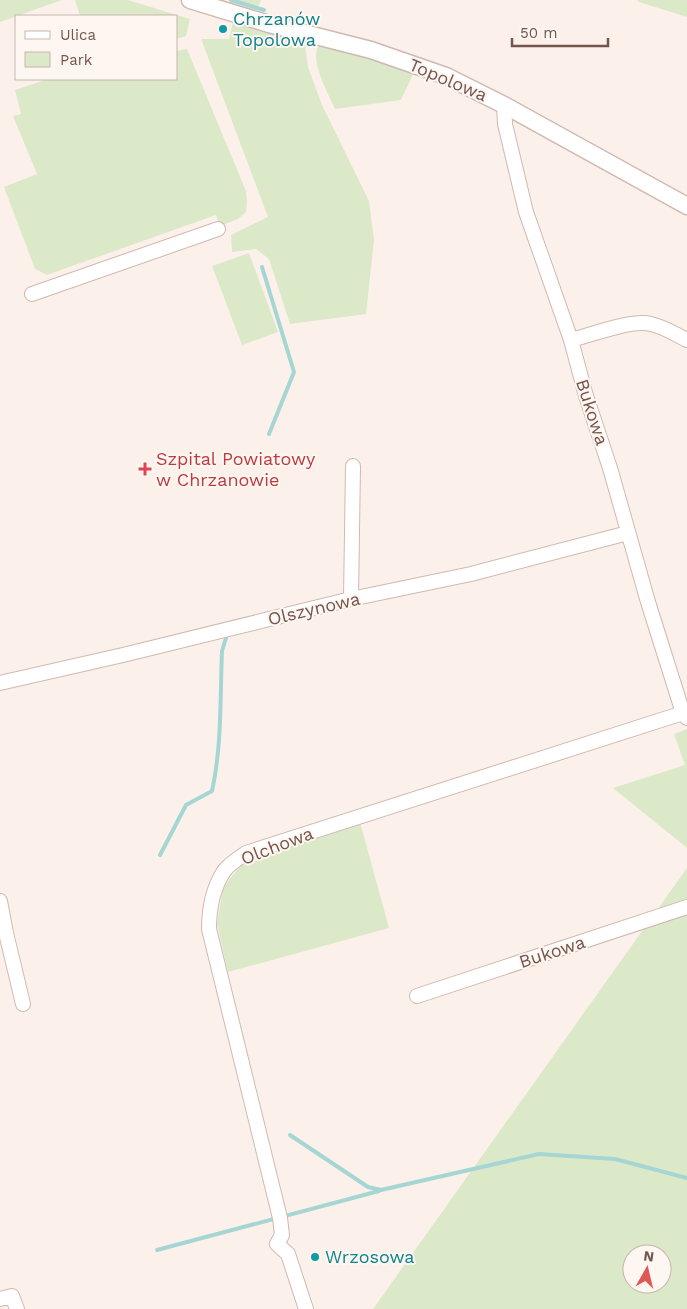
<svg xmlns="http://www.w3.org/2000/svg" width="687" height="1309" viewBox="0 0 687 1309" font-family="'Work Sans',sans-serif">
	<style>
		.green { fill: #dce9c8; fill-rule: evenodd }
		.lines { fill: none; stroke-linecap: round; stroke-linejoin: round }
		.stream { stroke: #a5d6d4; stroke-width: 4 }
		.minor-casing { stroke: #cfb9b2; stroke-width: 16 }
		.tertiary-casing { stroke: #cfb9b2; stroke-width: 19 }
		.minor { stroke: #fff; stroke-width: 14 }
		.tertiary { stroke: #fff; stroke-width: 16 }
		.culture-dot { fill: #0f9aa8; stroke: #fef6f0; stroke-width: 2 }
		.health-dot { fill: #e0444e; stroke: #fef6f0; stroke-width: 2 }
		.labels { text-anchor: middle; stroke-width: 4; stroke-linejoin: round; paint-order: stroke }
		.culture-label { font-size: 18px; fill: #0d838f; stroke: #fef6f0; text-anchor: start }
		.street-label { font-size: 18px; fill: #75544e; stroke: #fef6f0 }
		.health-label { font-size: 18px; fill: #be3a42; stroke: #fef6f0; text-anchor: start }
	</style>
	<rect width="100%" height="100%" fill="#fcf1ea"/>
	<path class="green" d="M 0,0 L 62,0 L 0,22 Z
		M 75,0 L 128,0 L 190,19 L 186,36 L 176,39 L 176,16 L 80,16 Z
		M 233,0 L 261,0 L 258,7 Z
		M 637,0 L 687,0 L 687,17 L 639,2 Z
		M 233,22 L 297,38 L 305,45 L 308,67 L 322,105 L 369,201 L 374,240 L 366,314 L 290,324 L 269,259 L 256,249 L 232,252 L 231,235 L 268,217 L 201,39 L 229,39 Z
		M 326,45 L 415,70 L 401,100 L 335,109 C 329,95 310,62 318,47 Z
		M 187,49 L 246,191 L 247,201 L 246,212 L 238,219 L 220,226 L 216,215 L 47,275 L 35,269 L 4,187 L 37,174 L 13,116 L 21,114 L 15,90 L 48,79 L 176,79 L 176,51 Z
		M 249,253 L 278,332 L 242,345 L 212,266 Z
		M 687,729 L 687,848 L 613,788 L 685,765 L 674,734 Z
		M 360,822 L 389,928 L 228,972 L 217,924 L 223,888 L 246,858 Z
		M 687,868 L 687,1309 L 373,1309 ZM 632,1254 L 662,1254 L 662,1284 L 632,1284 Z"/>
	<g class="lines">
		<path class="stream" d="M 231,0 L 264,10
			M 262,267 L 294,372 L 269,434
			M 160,855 L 186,805 L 212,791 C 222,746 220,697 222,651 L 226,638
			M 290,1135 L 368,1187 L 381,1190 L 539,1154 L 615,1159 L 687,1178
			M 157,1250 L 379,1191"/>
		<g class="minor-casing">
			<path id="minor" d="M 504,105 L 505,124 L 526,212 L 571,340 L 586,396 L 610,468 L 648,602 L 683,713 L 687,718
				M 32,294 L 218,229
				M 571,340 C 591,335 632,319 651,324 C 664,327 675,334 687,340
				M 351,599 L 353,466
				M 0,683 L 123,655 L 351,599 L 471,574 L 628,533
				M 0,901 L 6,933 L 23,1004
				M 417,996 L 687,907
				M 0,1299 L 12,1296 L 17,1309
				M 306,1309 L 288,1254 L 277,1244 L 282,1235 L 280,1218 L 209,929 C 209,910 213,888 224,871 C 229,864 239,858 246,853 L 683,713"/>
		</g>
		<g class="tertiary-casing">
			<path id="tertiary" d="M 190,0 L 269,24 L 371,50 L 446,76 L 504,105 L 687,206"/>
		</g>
		<use href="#minor" class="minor"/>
		<use href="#tertiary" class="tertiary"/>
	</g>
	<g class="culture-dot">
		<circle cx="223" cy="29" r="5"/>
		<circle cx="315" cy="1257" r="5"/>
	</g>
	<path class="health-dot" d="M142.5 461.5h5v5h5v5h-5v5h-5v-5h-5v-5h5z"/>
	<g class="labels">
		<g class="culture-label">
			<text x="233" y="25">Chrzanów<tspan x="233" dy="21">Topolowa</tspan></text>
			<text x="325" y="1263">Wrzosowa</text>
		</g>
		<g class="street-label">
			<text transform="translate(448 80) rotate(23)" y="6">Topolowa</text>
			<text transform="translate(592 412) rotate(72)" y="6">Bukowa</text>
			<text transform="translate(314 609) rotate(-13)" y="6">Olszynowa</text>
			<text transform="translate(277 846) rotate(-21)" y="6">Olchowa</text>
			<text transform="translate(552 952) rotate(-18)" y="6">Bukowa</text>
		</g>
		<g class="health-label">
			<text x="156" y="465">Szpital Powiatowy<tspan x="156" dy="21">w Chrzanowie</tspan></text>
		</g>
	</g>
	<rect x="15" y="15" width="162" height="65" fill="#fef6f0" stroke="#c7b5af"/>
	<rect x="25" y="31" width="25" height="8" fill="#ffffff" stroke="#c7b5af"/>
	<text x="60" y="40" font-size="15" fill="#75544e">Ulica</text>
	<rect x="25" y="52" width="25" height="15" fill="#dce9c8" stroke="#c7b5af"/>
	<text x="60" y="65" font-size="15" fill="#75544e">Park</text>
	<g transform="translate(647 1269) rotate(8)"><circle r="24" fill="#fef6f0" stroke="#c7b5af"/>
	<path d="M0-4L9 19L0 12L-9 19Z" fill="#de5956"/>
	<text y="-8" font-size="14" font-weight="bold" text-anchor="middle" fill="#75544e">N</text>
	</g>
	<path d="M512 38v8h96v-8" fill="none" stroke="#75544e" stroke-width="2.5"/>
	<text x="520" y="38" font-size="15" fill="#75544e" stroke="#fef6f0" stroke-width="4" paint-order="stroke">50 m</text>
</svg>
